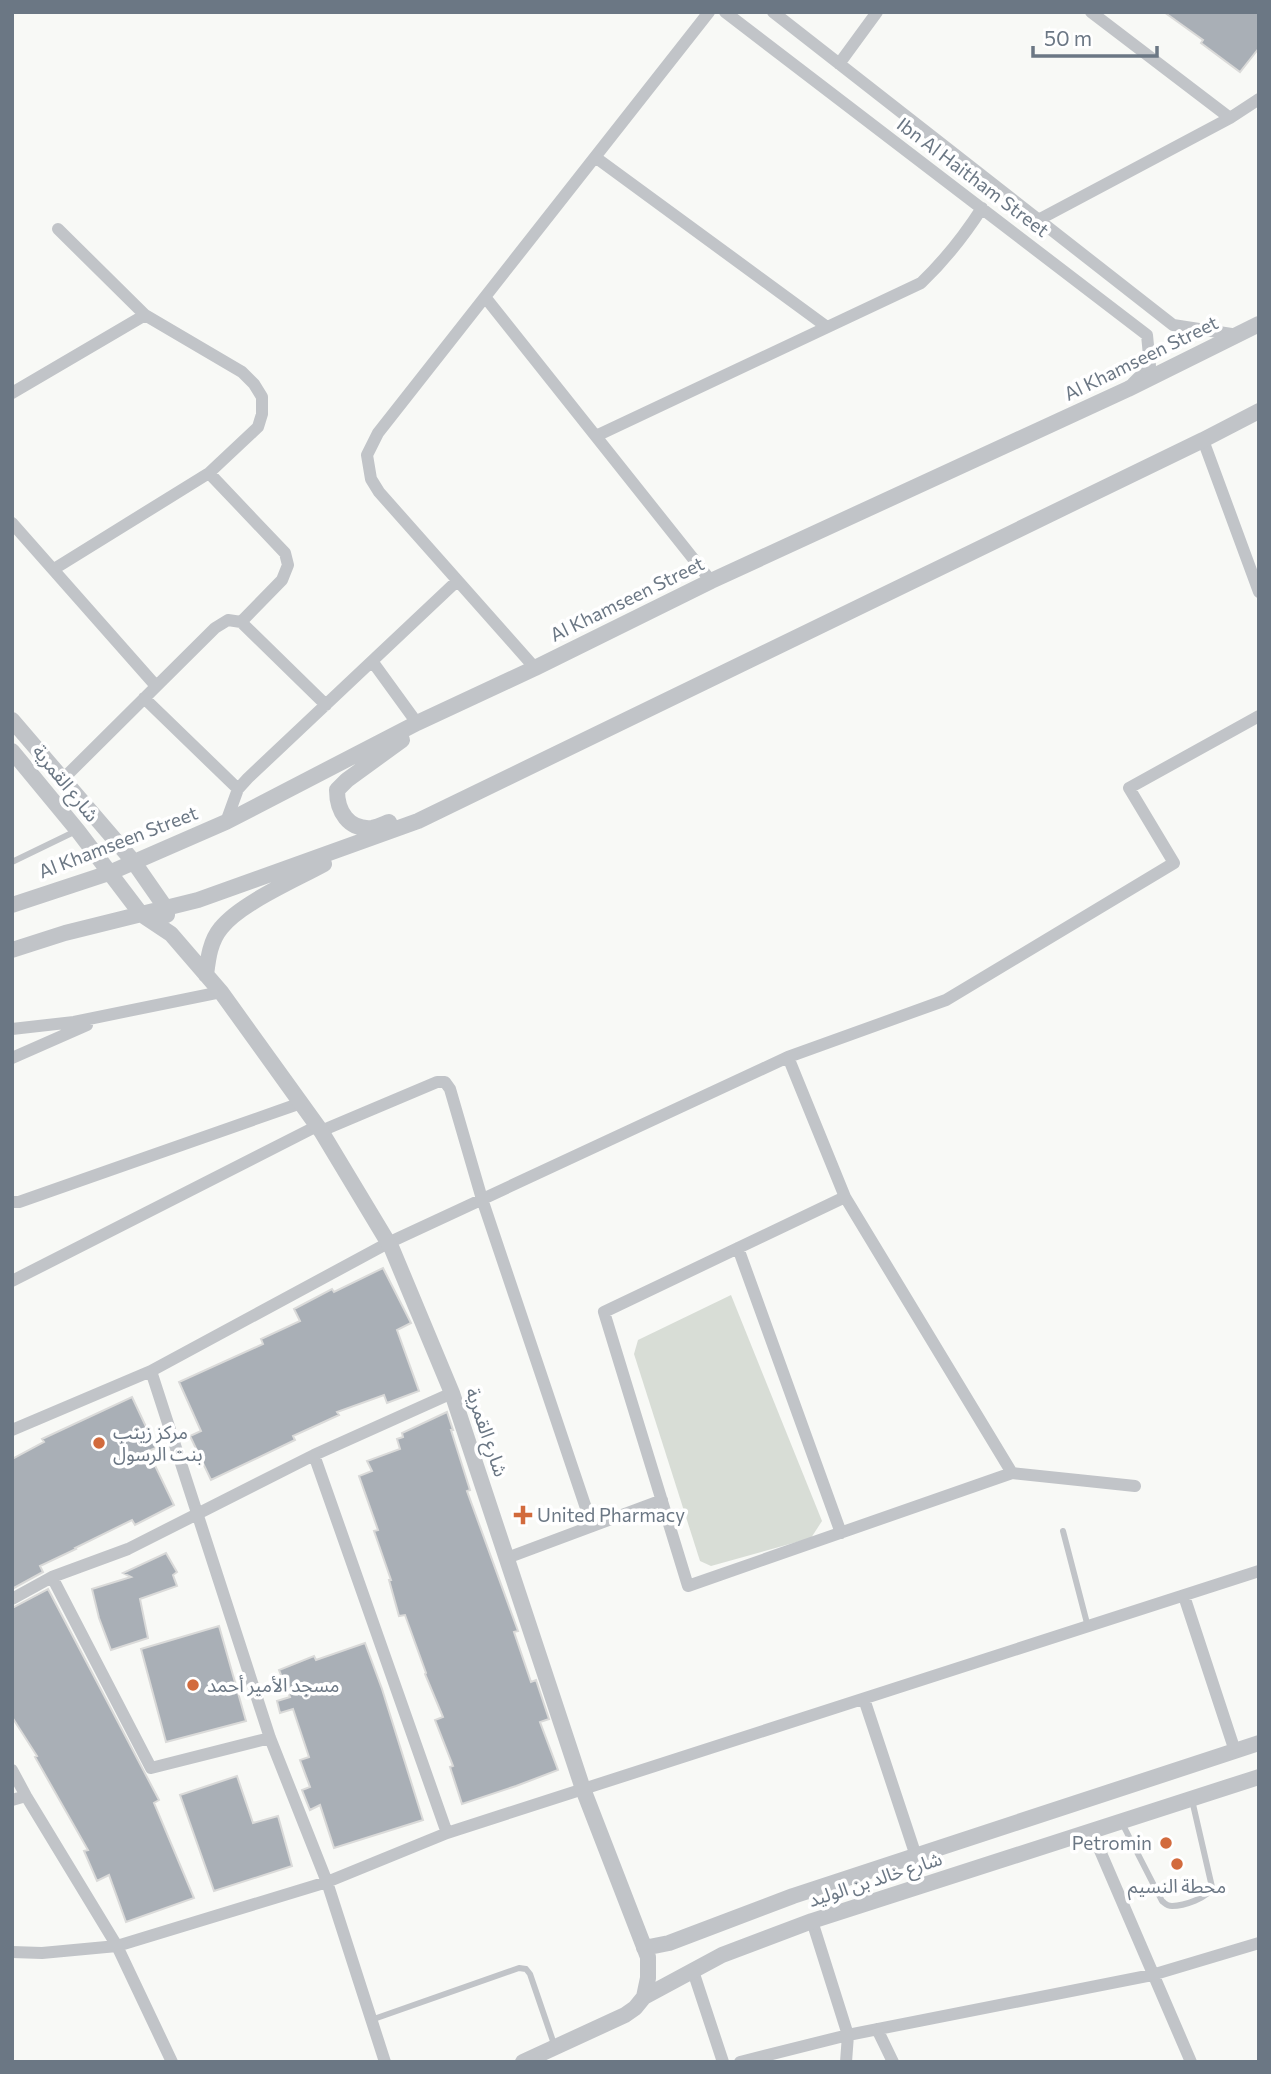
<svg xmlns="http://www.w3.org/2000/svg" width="1271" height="2074" viewBox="0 0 1271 2074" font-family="Commissioner,'Noto Sans Arabic',sans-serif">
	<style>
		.green { fill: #d8ddd6 }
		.building { fill: #a9afb6; stroke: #dadad9; stroke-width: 2 }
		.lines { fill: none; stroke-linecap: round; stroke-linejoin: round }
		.service { stroke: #c1c4c8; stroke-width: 6 }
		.minor { stroke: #c1c4c8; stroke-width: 12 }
		.tertiary { stroke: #c1c4c8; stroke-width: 16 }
		.poi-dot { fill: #d26b3d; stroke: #fff; stroke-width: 2.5 }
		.labels { text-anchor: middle; stroke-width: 7; stroke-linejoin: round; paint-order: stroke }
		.street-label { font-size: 19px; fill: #6b7784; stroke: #fff }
		.poi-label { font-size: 19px; fill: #6b7784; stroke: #fff; text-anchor: start }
	</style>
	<rect width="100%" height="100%" fill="#f8f9f6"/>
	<path class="green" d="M 731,1295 L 822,1521 L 811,1538 L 711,1566 L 700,1561 L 634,1354 L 638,1340 Z"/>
	<path class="building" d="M 1164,12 L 1259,12 L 1259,48 L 1240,72 L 1201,43 L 1203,40 Z
		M 383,1268 L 411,1323 L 397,1330 L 419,1391 L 387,1403 L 384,1395 L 337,1412 L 339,1415 L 293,1436 L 295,1440 L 211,1480 L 190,1436 L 201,1431 L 179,1382 L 263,1344 L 261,1339 L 300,1321 L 294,1309 L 332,1289 L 334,1292 Z
		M 132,1397 L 156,1448 L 148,1451 L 174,1505 L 135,1525 L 132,1520 L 75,1548 L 76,1549 L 40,1566 L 43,1572 L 12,1589 L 12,1459 L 44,1442 L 42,1439 Z
		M 447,1412 L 453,1430 L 451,1430 L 470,1490 L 467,1491 L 518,1631 L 514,1632 L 531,1682 L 536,1680 L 549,1719 L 540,1722 L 558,1770 L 516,1786 L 462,1804 L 450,1767 L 453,1766 L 435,1720 L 443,1717 L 425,1674 L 426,1673 L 405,1615 L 399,1616 L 389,1580 L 391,1580 L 374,1531 L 378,1530 L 359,1476 L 372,1471 L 367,1461 L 400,1449 L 397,1439 L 403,1437 L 402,1433 Z
		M 166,1553 L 177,1572 L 173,1575 L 177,1586 L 140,1599 L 148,1638 L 111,1650 L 99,1618 L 92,1589 L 131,1577 L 123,1573 Z
		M 48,1589 L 159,1800 L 154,1803 L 194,1898 L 126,1922 L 109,1875 L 97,1881 L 84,1851 L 88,1850 L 35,1757 L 37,1756 L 12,1717 L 12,1608 Z
		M 219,1626 L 246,1721 L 166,1742 L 141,1649 Z
		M 365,1643 L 382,1689 L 423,1820 L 334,1848 L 320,1805 L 310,1810 L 302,1790 L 310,1787 L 300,1760 L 309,1757 L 293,1709 L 280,1713 L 277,1701 L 290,1697 L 279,1670 L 314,1656 L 316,1660 Z
		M 237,1776 L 253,1823 L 278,1816 L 292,1866 L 214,1891 L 180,1795 Z"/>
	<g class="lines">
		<path class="service" d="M 12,862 L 76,831
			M 1063,1531 L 1088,1627
			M 1122,1823 L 1162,1901 C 1166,1904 1166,1906 1172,1906 C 1183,1906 1209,1898 1212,1887 L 1192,1800
			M 371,2020 L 519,1968 L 526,1969 L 530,1974 L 555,2047"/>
		<path class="minor" d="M 725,12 L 1147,335 L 1150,366 L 1133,383
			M 773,12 L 1173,325 L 1238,335
			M 1091,12 L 1230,118
			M 839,64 L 877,12
			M 595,157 L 827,327
			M 1040,219 L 1230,118 L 1259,99
			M 58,229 L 145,315
			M 485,297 L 711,581
			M 12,393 L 145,315 L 242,372 L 254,384 L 262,397 L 262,414 L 258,427 L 209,473 L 54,569
			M 596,436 L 921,283 C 945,260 964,236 982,208
			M 1203,440 L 1259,592
			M 209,473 L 285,553 L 288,565 L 282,580 L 241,622
			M 12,523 L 156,686
			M 372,661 L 417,723
			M 535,668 L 379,492 L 371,479 L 367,455 L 378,433 L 709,12
			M 144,698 L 238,789
			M 63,779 L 215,628 L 228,620 L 241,622 L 326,705
			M 226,822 L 238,789 L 248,778 L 457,581
			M 12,1029 L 74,1022 L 221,992
			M 788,1057 L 845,1197 L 1012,1473 L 1135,1486
			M 12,1058 L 87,1025
			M 321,1131 L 437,1082 L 445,1082 L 450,1089 L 482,1199 L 592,1526
			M 845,1197 L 604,1312 L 688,1586 L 1012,1473
			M 12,1202 L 19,1202 L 301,1103
			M 738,1248 L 841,1533
			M 12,1281 L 317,1126
			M 151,1371 L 270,1738 L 327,1882 L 385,2062
			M 12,1430 L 151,1371 L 388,1243 L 788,1057 L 946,1000 L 1174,863 L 1129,788 L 1259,716
			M 314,1455 L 447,1833
			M 507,1558 L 662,1500
			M 52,1577 L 151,1768 L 270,1738
			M 1184,1596 L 1235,1751
			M 12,1599 L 52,1577 L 128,1549 L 314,1455 L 452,1393
			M 864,1699 L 916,1856
			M 12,1770 L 26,1796 L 117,1946 L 172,2062
			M 12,1800 L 26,1796
			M 1092,1832 L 1191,2062
			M 812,1921 L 848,2035 L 846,2062
			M 12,1952 L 42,1953 L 117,1946 L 327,1882 L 447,1833 L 1259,1571
			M 693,1971 L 723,2062
			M 877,2029 L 893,2062
			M 740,2062 L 848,2035 L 1152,1975 L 1259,1943"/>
		<path class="tertiary" d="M 12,720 L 133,861 L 165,907 L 167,915
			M 12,751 L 78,831 L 141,914 L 171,934 L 221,992 L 321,1131 L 392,1249 L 452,1393 L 583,1789 L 648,1957 L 648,1978 L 644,1997
			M 389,822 C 384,824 378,827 372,828 C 348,830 337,811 337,790 L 347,780 L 402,740
			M 12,905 L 109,873 L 226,822 L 417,723 L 535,668 L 711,581 L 1128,389 L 1259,324
			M 12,950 L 65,933 L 198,900 L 418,821 L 1203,440 L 1259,411
			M 206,975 C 208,959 210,941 221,928 C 241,903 295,880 324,864
			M 644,1948 L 669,1943 L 793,1896 L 1259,1743
			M 523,2062 L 625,2015 L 635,2008 L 644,1997 L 722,1955 L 812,1921 L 1259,1777"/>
	</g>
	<g class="poi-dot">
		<circle cx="99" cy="1443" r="7"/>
		<path d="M519.5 1504.5h7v7h7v7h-7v7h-7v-7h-7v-7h7z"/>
		<circle cx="193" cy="1685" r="7"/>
		<circle cx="1166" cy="1843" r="7"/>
		<circle cx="1177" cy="1864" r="7"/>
	</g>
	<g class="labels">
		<g class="street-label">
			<text transform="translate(973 177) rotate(37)" y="7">Ibn Al Haitham Street</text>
			<text transform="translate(1141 358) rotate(-26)" y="7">Al Khamseen Street</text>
			<text transform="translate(627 599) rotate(-26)" y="7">Al Khamseen Street</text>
			<text transform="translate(66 783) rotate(51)" y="7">شارع القمرية</text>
			<text transform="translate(118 842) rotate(-21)" y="7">Al Khamseen Street</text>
			<text transform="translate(487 1432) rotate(71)" y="7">شارع القمرية</text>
			<text transform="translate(875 1879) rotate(-18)" y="7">شارع خالد بن الوليد</text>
		</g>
		<g class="poi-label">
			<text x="113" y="1439">مركز زينب<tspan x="113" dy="22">بنت الرسول</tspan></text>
			<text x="537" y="1522">United Pharmacy</text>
			<text x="207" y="1692">مسجد الأمير أحمد</text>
			<text x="1152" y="1850" text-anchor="end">Petromin</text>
			<text x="1177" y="1893" text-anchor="middle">محطة النسيم</text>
		</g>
	</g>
	<rect width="1271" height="2074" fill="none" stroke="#6b7784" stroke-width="28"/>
	<path d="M1033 46v10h124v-10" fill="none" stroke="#6b7784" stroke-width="3.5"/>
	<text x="1044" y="46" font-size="21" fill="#6b7784" stroke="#ffffff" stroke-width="5" paint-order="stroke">50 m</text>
</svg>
